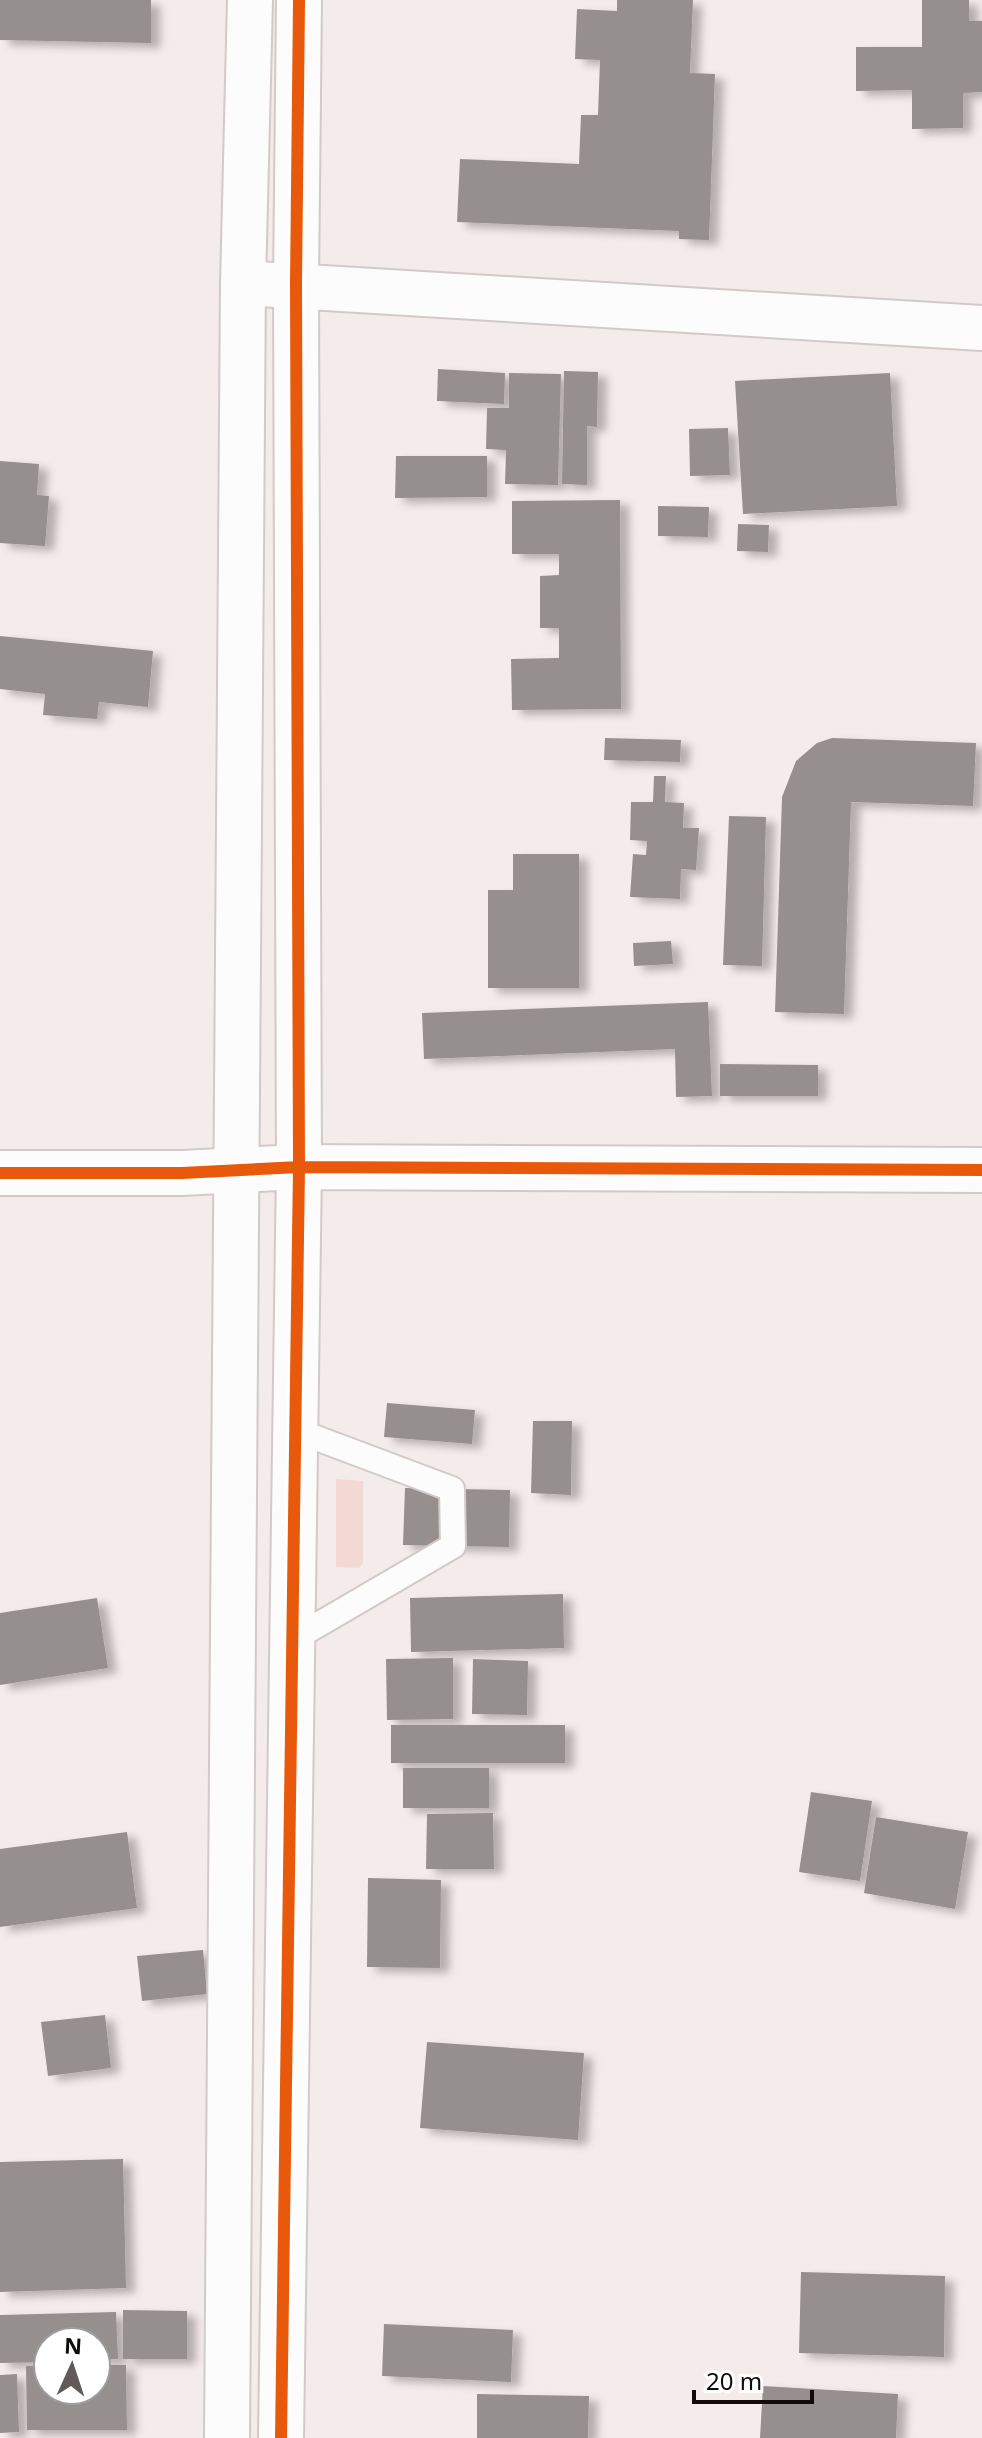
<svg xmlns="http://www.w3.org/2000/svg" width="982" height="2438" viewBox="0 0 982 2438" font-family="'Noto Sans',sans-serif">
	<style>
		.green { fill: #f3d9d3 }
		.building { fill: #958f8e; filter: url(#shadow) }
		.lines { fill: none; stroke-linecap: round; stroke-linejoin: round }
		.service-casing { stroke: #d1cac8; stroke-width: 28 }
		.minor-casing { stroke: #d1cac8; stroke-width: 48 }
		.tertiary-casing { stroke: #d1cac8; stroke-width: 48 }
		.service { stroke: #fdfcfc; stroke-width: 24 }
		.minor { stroke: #fdfcfc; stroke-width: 44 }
		.tertiary { stroke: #fdfcfc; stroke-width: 44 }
		.cycleway-casing { stroke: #fff; stroke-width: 17 }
		.cycleway { stroke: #e8590c; stroke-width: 12 }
	</style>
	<defs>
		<filter id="shadow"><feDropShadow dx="9" dy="5" stdDeviation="4" flood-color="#0004"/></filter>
	</defs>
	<rect width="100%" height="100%" fill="#f4ecea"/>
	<path class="green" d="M 336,1479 L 363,1481 L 363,1563 L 359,1568 L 336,1567 Z"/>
	<path class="building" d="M 0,0 L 151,0 L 151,43 L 0,40 Z
		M 617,0 L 693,0 L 690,73 L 715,74 L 709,240 L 679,239 L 679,231 L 457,222 L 460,159 L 579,164 L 581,115 L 598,115 L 600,60 L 575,59 L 577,9 L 617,11 Z
		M 922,0 L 969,0 L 969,21 L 982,21 L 982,92 L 963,93 L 963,128 L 912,129 L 912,90 L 856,91 L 856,47 L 922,47 Z
		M 438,369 L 505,373 L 504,404 L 437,401 Z
		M 564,371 L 598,372 L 597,427 L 587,426 L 587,485 L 562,484 Z
		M 509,373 L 561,374 L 558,485 L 505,484 L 506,450 L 486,449 L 487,408 L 509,408 Z
		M 890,373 L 897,506 L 743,514 L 735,381 Z
		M 728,428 L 730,475 L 690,476 L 689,429 Z
		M 396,456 L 487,456 L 487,497 L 395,498 Z
		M 0,461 L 39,464 L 37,495 L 49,496 L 45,546 L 0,543 Z
		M 620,500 L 621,709 L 512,710 L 511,659 L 559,658 L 559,628 L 540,628 L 540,576 L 559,575 L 559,554 L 512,554 L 512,501 Z
		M 658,506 L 709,507 L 708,537 L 658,536 Z
		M 738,524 L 769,525 L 768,552 L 737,551 Z
		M 0,636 L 153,651 L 148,707 L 99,702 L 97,719 L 43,715 L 45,694 L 0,689 Z
		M 605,738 L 681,740 L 680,762 L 604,760 Z
		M 832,738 L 976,743 L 973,806 L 851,802 L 844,1014 L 775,1012 L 782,797 L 796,761 L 817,743 Z
		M 654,776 L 666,776 L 665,802 L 684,803 L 683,828 L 699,828 L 696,870 L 681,869 L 680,899 L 630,897 L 633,854 L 646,855 L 647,841 L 630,840 L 631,802 L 653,802 Z
		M 729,816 L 766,817 L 762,966 L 723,965 Z
		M 513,854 L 579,854 L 579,988 L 488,988 L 488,890 L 513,890 Z
		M 671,941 L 673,964 L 634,966 L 633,943 Z
		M 708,1002 L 712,1096 L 676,1097 L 675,1049 L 424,1059 L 422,1013 Z
		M 720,1064 L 818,1065 L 818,1096 L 720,1096 Z
		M 387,1403 L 475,1410 L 472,1444 L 384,1437 Z
		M 533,1421 L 572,1421 L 571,1495 L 531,1493 Z
		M 405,1488 L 510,1490 L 509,1547 L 403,1545 Z
		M 563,1594 L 564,1648 L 411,1652 L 410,1598 Z
		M 97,1598 L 108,1668 L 0,1685 L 0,1613 Z
		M 453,1658 L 453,1719 L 387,1720 L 386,1659 Z
		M 473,1659 L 528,1661 L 527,1715 L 472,1714 Z
		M 391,1725 L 565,1725 L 565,1763 L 391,1763 Z
		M 403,1768 L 489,1768 L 489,1808 L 403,1808 Z
		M 811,1792 L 872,1801 L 860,1881 L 799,1872 Z
		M 493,1813 L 494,1869 L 426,1869 L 427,1814 Z
		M 876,1817 L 968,1832 L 955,1909 L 864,1893 Z
		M 127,1832 L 137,1908 L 0,1927 L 0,1849 Z
		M 368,1878 L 441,1880 L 440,1968 L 367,1967 Z
		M 203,1950 L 207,1994 L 142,2001 L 137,1956 Z
		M 105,2015 L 111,2068 L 48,2076 L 41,2022 Z
		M 427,2042 L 584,2053 L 578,2140 L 420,2128 Z
		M 123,2159 L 126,2288 L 0,2292 L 0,2162 Z
		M 801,2272 L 945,2276 L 944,2357 L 799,2353 Z
		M 123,2310 L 187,2311 L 187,2359 L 123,2359 Z
		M 116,2312 L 118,2359 L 96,2360 L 96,2342 L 48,2342 L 48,2362 L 0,2363 L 0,2315 Z
		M 384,2324 L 513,2330 L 511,2382 L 382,2376 Z
		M 96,2365 L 126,2365 L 127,2430 L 27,2430 L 26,2366 L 48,2366 L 48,2390 L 96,2390 Z
		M 17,2374 L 19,2432 L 0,2433 L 0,2375 Z
		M 763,2386 L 898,2394 L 896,2438 L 760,2438 Z
		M 477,2394 L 589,2396 L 588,2438 L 477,2438 Z"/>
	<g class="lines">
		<g class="service-casing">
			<path id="service" d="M 292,1640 L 453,1546 L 452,1489 L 295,1430"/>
		</g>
		<g class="minor-casing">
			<path id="minor" d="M 243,283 L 982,328
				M 0,1173 L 182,1173 L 299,1167 L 982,1170"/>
		</g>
		<g class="tertiary-casing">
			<path id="tertiary" d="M 227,2438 L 243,283 L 250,0
				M 281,2438 L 299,1167 L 296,284 L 299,0"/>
		</g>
		<use href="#service" class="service"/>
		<use href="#minor" class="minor"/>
		<use href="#tertiary" class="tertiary"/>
		<g class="cycleway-casing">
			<path id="cycleway" d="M 0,1173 L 182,1173 L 299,1167 L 982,1170
				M 281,2438 L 299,1167 L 296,284 L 299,0"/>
		</g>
		<use href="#cycleway" class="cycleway"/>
	</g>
	<g transform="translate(72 2366) rotate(3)"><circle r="38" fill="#ffffff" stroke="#9f9d9d" stroke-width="2"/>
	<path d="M0-6L14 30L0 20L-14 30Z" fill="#605a58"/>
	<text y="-12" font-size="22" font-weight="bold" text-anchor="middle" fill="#100b0a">N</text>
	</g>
	<path d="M694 2390v12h118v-12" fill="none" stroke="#100b0a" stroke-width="4"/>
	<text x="706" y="2390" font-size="24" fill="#100b0a" stroke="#ffffff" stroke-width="6" paint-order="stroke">20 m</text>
</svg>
